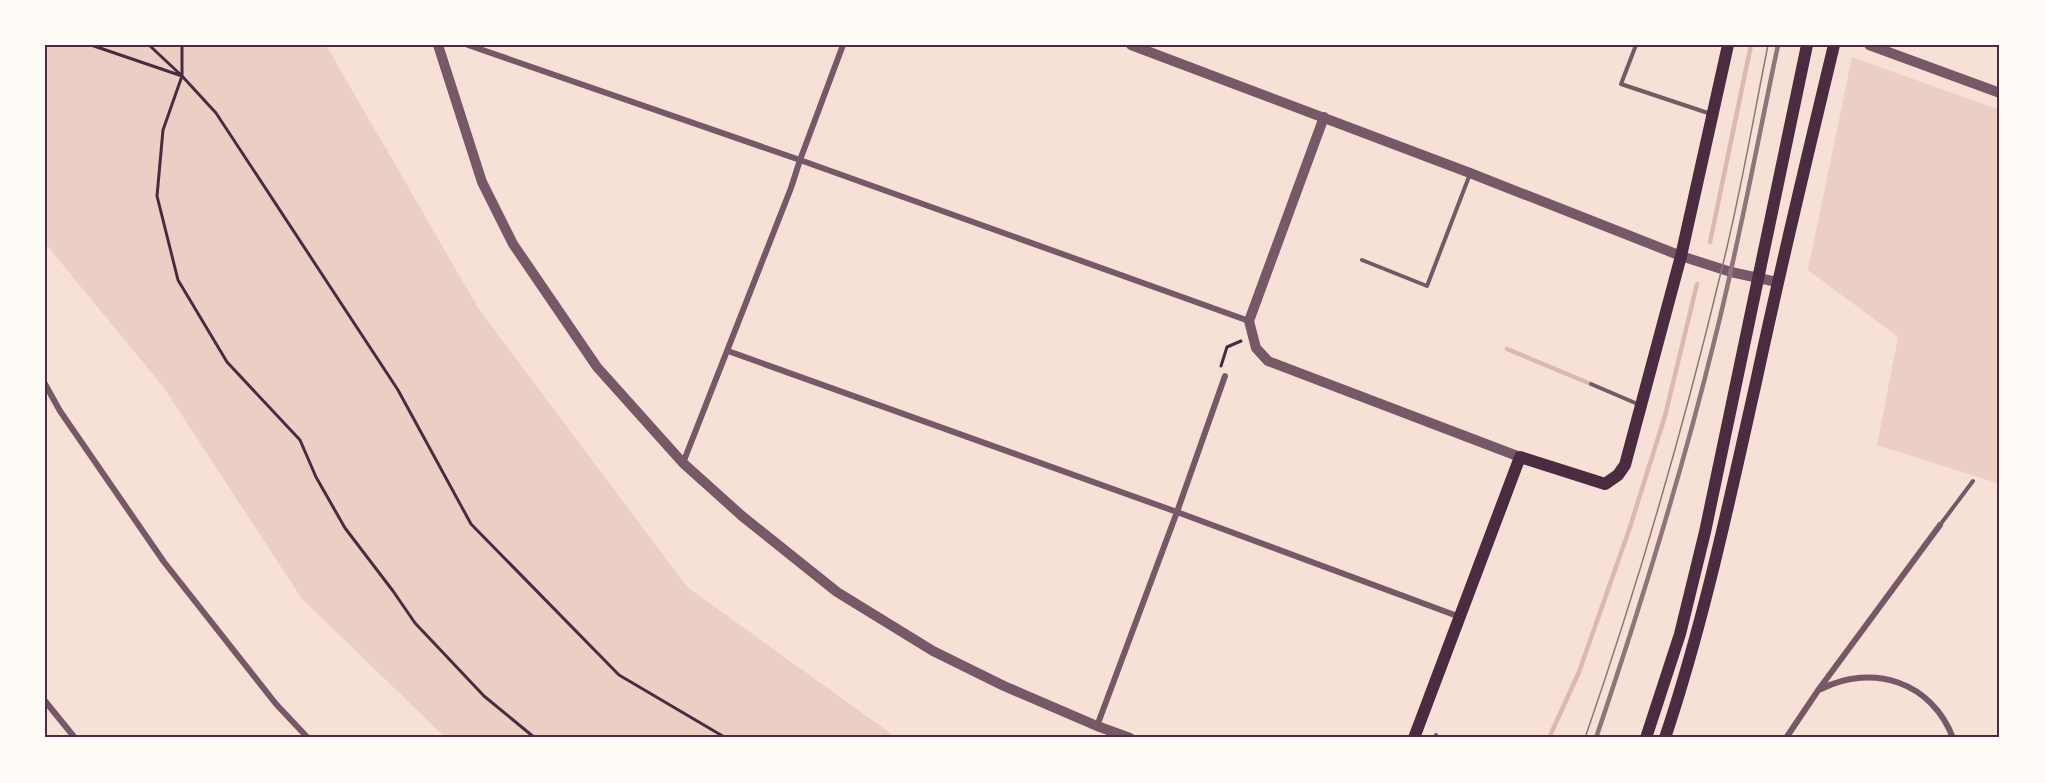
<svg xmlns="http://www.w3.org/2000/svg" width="2045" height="783" viewBox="0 0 2045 783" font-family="Bitter,serif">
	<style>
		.green { fill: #ebcfc5 }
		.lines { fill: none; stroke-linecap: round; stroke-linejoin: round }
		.stream { stroke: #dcb8b0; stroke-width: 4.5 }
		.path { stroke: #4a2c40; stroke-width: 3 }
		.service { stroke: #755966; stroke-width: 4 }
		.minor { stroke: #755966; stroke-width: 6 }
		.tertiary { stroke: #755966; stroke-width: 10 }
		.secondary { stroke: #4a2c40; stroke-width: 12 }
		.primary { stroke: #4a2c40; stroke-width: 12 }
		.tram { stroke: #8f747c; stroke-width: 1.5 }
		.rail { stroke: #8f747c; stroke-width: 4.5 }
		.neatline { fill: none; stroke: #4a2c40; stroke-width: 2 }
	</style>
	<rect width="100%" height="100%" fill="#f7e1d7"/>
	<path class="green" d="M 45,45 L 326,45 L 480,311 L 687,587 L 897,738 L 446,738 L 302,599 L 164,388 L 45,243 Z
		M 1852,57 L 2000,110 L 2000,484 L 1877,445 L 1898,337 L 1808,270 Z"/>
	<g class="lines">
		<path class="stream" d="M 1710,242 L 1751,45
			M 1507,349 L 1591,384
			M 1549,738 L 1579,672 L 1629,530 L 1665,416 L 1697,284"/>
		<path class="path" d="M 91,45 L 182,76
			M 149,45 L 181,75
			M 182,45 L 182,76 L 216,113 L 398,390 L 471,524 L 619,675 L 726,738
			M 182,76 L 163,130 L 157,196 L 178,280 L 227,362 L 300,440 L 316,477 L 345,528 L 393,591 L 415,623 L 484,696 L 535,738
			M 1221,366 L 1227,347 L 1241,341"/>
		<path class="service" d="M 1636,45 L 1621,84 L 1711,114
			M 1362,260 L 1427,286 L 1470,174
			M 1591,384 L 1640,405
			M 1940,525 L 1973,481
			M 1435,738 L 1436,735"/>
		<path class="minor" d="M 468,45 L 800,160 L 1249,321
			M 728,351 L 1177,512 L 1460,617
			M 45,384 L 60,411 L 164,562 L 276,704 L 308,738
			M 683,463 L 791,188 L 800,160 L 843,45
			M 1821,689 C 1873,663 1932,682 1953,738
			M 45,701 L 75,738
			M 1097,726 L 1177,512 L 1225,376
			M 1786,738 L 1819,689 L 1940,525"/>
		<path class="tertiary" d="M 438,45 L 482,182 L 513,244 L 597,367 L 683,463 L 742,516 L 837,592 L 933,651 L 1004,686 L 1097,726 L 1130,738
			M 1131,45 L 1470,173 L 1681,256 L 1731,272 L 1777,282
			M 1869,45 L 2000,93
			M 1324,117 L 1249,321 L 1256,348 L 1268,361 L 1520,457"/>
		<path class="secondary" d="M 1414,738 L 1520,457 L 1605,484 L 1618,475 L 1625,465 L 1681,256 L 1728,45"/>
		<path class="primary" d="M 1646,738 L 1680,634 L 1705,532 L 1807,45
			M 1665,738 C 1704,621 1729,502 1756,382 C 1780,269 1807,157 1834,45"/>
		<path class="tram" d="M 1585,738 C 1638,585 1683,430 1721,272 C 1740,197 1753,120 1768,45"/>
		<path class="rail" d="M 1596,738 C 1640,608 1681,476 1714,342 C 1739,244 1757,144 1778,45"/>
	</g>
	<rect width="2045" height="783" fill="none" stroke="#fffaf5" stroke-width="93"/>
	<rect x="46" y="46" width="1952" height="690" class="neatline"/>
</svg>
